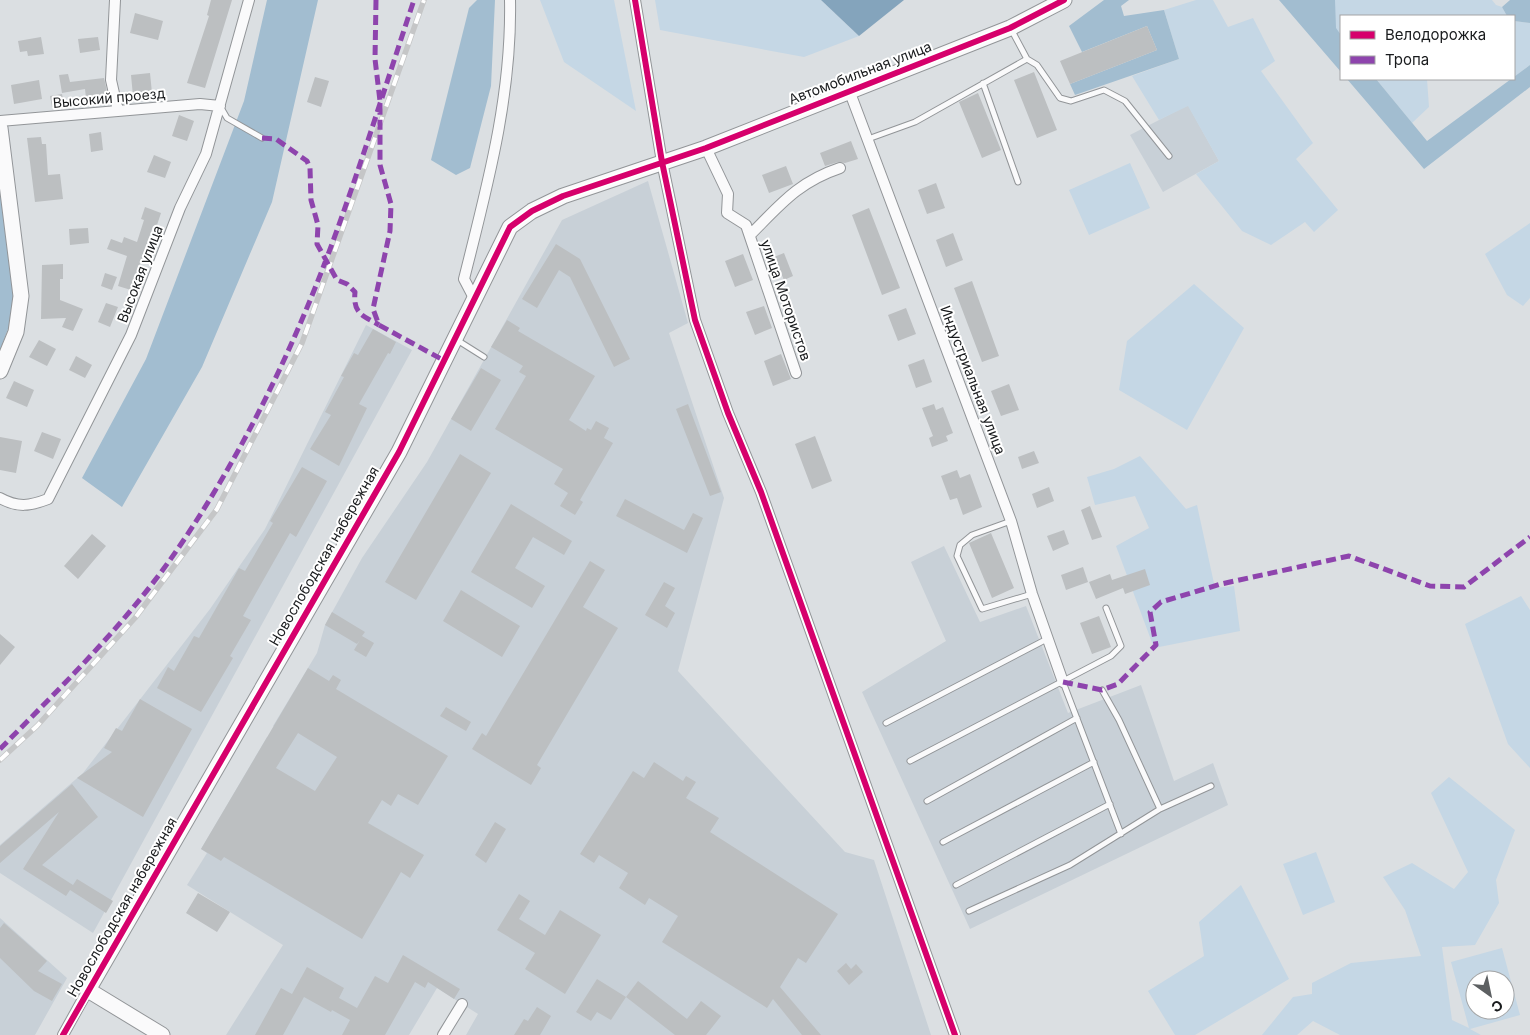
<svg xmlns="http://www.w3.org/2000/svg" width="1530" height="1035" viewBox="0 0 1530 1035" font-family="Inter,sans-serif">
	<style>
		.built { fill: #c8d0d7 }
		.green { fill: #c5d7e5; fill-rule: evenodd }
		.forest { fill: #a2bdd0 }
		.water { fill: #84a4bc }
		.building { fill: #bcbfc1; fill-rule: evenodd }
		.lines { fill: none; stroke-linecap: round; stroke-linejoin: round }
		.lane-casing { stroke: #929598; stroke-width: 7 }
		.street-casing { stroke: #929598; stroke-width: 12 }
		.secondary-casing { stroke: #929598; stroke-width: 17 }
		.lane { stroke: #fafafb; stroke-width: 5 }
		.street { stroke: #fafafb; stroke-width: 10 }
		.secondary { stroke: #fafafb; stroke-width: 15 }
		.rail-casing { stroke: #c5c6c7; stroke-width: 5.5 }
		.rail { stroke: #fff; stroke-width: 4; stroke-dasharray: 11; stroke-linecap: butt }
		.quiet { stroke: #8e44ad; stroke-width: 5; stroke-dasharray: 10 5; stroke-linecap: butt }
		.cycleway-casing { stroke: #fff; stroke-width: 9 }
		.cycleway { stroke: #d6006c; stroke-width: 6 }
		.labels { text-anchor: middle; stroke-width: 4; stroke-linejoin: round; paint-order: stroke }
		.street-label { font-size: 14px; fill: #191b1d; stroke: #fff }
	</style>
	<rect width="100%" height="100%" fill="#dbdfe2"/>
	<path class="built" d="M 1188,105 L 1219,161 L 1163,192 L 1130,135 Z
		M 648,181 L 688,323 L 669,333 L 724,498 L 678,671 L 845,852 L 874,860 L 931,1035 L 466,1035 L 478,1014 L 437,988 L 409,1035 L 226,1035 L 283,945 L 187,885 L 207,853 L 201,849 L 267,737 L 273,740 L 279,729 L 273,726 L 317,653 L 325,625 L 362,558 L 427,462 L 562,220 Z
		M 366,325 L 412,350 L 93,933 L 0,873 L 0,845 L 83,773 L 210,609 L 265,529 Z
		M 944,546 L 980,622 L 1026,606 L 1068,713 L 1141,685 L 1174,781 L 1213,763 L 1228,805 L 970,929 L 862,692 L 946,641 L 911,562 Z
		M 0,918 L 67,978 L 35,1035 L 0,1035 Z"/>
	<path class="green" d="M 540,0 L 614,0 L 636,111 L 564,62 Z
		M 655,0 L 821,0 L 859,36 L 804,57 L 660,30 Z
		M 1196,0 L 1213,0 L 1228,27 L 1253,18 L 1275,61 L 1261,71 L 1313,143 L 1296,159 L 1338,210 L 1314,232 L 1305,222 L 1271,245 L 1242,231 L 1196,174 L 1219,161 L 1188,106 L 1159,120 L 1132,76 L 1179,59 L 1164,10 Z
		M 1335,0 L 1492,0 L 1496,5 L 1502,7 L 1507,16 L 1341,16 L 1341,35 L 1335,28 Z
		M 1514,21 L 1530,23 L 1530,65 L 1514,77 Z
		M 1376,79 L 1427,79 L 1429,107 L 1412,123 Z
		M 1130,163 L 1150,208 L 1089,235 L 1069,190 Z
		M 1530,223 L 1530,298 L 1523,306 L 1507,295 L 1485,254 Z
		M 1194,284 L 1244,328 L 1187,430 L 1119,390 L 1127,341 Z
		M 1140,456 L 1186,509 L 1197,505 L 1215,588 L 1234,586 L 1240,631 L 1154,648 L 1116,546 L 1149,528 L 1135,496 L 1095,505 L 1087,477 L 1114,469 Z
		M 1521,596 L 1530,610 L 1530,768 L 1508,744 L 1465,624 Z
		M 1449,777 L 1515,830 L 1496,880 L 1499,903 L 1475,945 L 1442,947 L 1452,1020 L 1469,1028 L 1451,962 L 1502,948 L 1520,1015 L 1470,1029 L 1481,1035 L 1340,1035 L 1313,1021 L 1297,1035 L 1262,1035 L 1293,997 L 1312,994 L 1312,983 L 1351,963 L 1421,956 L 1405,910 L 1383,877 L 1412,863 L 1454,889 L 1468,872 L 1431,793 ZM 1475,980 L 1505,980 L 1505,1010 L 1475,1010 Z
		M 1316,852 L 1335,902 L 1303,915 L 1283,864 Z
		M 1241,885 L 1289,979 L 1195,1035 L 1175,1035 L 1148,991 L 1204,956 L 1199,922 Z"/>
	<path class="forest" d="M 267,0 L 318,0 L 272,202 L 202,367 L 122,507 L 82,478 L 146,359 L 244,101 Z
		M 477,0 L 495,0 L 491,86 L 470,168 L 456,175 L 431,160 L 469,8 Z
		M 1104,0 L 1129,0 L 1121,6 L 1124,16 L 1164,10 L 1179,59 L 1075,95 L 1070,84 L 1157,50 L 1147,26 L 1082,52 L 1069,26 Z
		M 1279,0 L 1335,0 L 1336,28 L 1341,35 L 1341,72 Z
		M 1510,0 L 1530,0 L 1530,23 L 1514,21 L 1514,16 L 1507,16 L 1502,7 Z
		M 1530,65 L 1530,87 L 1424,169 L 1347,79 L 1376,79 L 1427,141 Z
		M 0,181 L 15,292 L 11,321 L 0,350 Z"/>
	<path class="water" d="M 821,0 L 904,0 L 859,36 Z"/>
	<path class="building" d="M 211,0 L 232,0 L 205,88 L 187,83 L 209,16 L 207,15 Z
		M 135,13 L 163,21 L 158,40 L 130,33 Z
		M 1147,26 L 1157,50 L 1070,84 L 1060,61 Z
		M 41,37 L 44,54 L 28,56 L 27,51 L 20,52 L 18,41 Z
		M 98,37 L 100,50 L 80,53 L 78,39 Z
		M 1034,72 L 1057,130 L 1037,138 L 1014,80 Z
		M 150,73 L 152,93 L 133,96 L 131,75 Z
		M 68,74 L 70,82 L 104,78 L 108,96 L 86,98 L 85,89 L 62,93 L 59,75 Z
		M 315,77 L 329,81 L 321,107 L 307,102 Z
		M 39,80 L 42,99 L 14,104 L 11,85 Z
		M 978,93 L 1001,150 L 982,158 L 959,102 Z
		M 62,94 L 64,105 L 52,107 L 50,96 Z
		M 179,115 L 194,121 L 187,141 L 172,136 Z
		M 101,132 L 103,150 L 91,152 L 89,134 Z
		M 41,137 L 42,144 L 46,144 L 48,175 L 60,174 L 63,199 L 35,202 L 27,138 Z
		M 851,141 L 858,159 L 845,163 L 838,162 L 825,166 L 820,153 Z
		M 154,155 L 171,162 L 165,178 L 147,172 Z
		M 786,166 L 793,184 L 769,193 L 762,175 Z
		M 936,183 L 945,208 L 927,214 L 918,190 Z
		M 145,207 L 161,213 L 156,228 L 153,226 L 131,290 L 118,286 L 127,256 L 107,249 L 111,239 L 122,243 L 124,237 L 137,242 L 144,220 L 141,219 Z
		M 869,208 L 900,288 L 882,295 L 852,215 Z
		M 88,228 L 89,243 L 70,245 L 69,229 Z
		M 953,233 L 963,260 L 946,267 L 936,240 Z
		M 556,244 L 580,259 L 630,359 L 614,367 L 570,277 L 559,270 L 537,308 L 522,299 Z
		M 784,253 L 793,276 L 784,280 L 774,257 Z
		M 743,254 L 753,280 L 735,287 L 725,261 Z
		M 63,264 L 63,279 L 60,279 L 60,300 L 83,309 L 73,331 L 62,327 L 66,318 L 41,319 L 42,265 Z
		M 105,273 L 117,277 L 112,290 L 101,286 Z
		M 972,281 L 999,356 L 982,362 L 954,288 Z
		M 106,303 L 118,307 L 110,327 L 98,322 Z
		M 764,306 L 772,328 L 755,335 L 746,312 Z
		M 906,308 L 916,334 L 898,341 L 888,315 Z
		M 507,320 L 520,328 L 518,331 L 595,376 L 569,420 L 586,431 L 587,428 L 591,430 L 596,421 L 609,428 L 604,438 L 613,443 L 580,500 L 583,502 L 575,515 L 560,506 L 568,493 L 554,484 L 563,469 L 495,429 L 526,376 L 519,372 L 523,366 L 491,347 Z
		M 373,329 L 396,342 L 390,354 L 388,353 L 359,404 L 367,408 L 339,466 L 310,449 L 331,415 L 325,412 L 344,377 L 341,376 L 354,353 L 358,355 Z
		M 39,340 L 56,349 L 47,366 L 29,357 Z
		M 781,354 L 791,379 L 773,386 L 764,361 Z
		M 76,356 L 92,365 L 85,378 L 69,370 Z
		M 924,359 L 932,382 L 916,388 L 908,365 Z
		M 481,368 L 501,380 L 471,431 L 451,419 Z
		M 14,381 L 34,390 L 27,407 L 6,398 Z
		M 1009,384 L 1019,410 L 1001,416 L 991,391 Z
		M 688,404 L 721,492 L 710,496 L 676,409 Z
		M 934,404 L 936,410 L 943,407 L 953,433 L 946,436 L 948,441 L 932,447 L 929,438 L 933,436 L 922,408 Z
		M 42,432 L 61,439 L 53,459 L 34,451 Z
		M 815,436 L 832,481 L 812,489 L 795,444 Z
		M 0,437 L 22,441 L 16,473 L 0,470 Z
		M 1034,451 L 1039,463 L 1022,469 L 1018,457 Z
		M 460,454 L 491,473 L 416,600 L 385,582 Z
		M 302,467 L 327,481 L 296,537 L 290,533 L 243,616 L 251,620 L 230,656 L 233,658 L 201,712 L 157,688 L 168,667 L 174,671 L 194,636 L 199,638 L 239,568 L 245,571 L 273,523 L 270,521 Z
		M 957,470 L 960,478 L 970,474 L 982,507 L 963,515 L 957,498 L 950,500 L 941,476 Z
		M 1049,487 L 1054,501 L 1037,508 L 1032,494 Z
		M 625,499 L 684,530 L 693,513 L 703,518 L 687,553 L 616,516 Z
		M 511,504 L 572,541 L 564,555 L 533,537 L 515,568 L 545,586 L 532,608 L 471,572 Z
		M 1090,506 L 1102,537 L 1092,540 L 1081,510 Z
		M 1064,530 L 1069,544 L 1053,551 L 1047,536 Z
		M 991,533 L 1014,588 L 992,598 L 969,543 Z
		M 92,534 L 106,546 L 78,579 L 64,566 Z
		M 590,561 L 605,570 L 583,607 L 618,628 L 537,765 L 541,768 L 531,785 L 472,749 L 482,733 L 486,736 Z
		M 1083,567 L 1088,582 L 1066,590 L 1061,575 Z
		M 1145,569 L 1150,585 L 1125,594 L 1123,588 L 1096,599 L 1089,582 L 1110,574 L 1112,580 Z
		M 664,582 L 675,588 L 665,606 L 675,613 L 667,628 L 645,615 Z
		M 461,590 L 520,626 L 502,657 L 443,621 Z
		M 332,612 L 365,632 L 362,636 L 374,643 L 366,657 L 354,650 L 360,640 L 357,644 L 325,625 Z
		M 1099,616 L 1111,647 L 1092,654 L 1080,623 Z
		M 0,634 L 15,647 L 0,665 Z
		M 308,668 L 329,681 L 333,675 L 341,680 L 336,689 L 448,756 L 418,805 L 398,794 L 391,806 L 382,800 L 368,823 L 424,855 L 410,878 L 401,872 L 362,939 L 224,857 L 221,861 L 201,849 ZM 298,733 L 337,757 L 315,791 L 276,768 Z
		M 140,699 L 192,729 L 143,817 L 77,778 L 112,752 L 104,748 L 116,728 L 122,731 Z
		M 446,707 L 471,722 L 466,731 L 440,716 Z
		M 654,762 L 683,781 L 686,776 L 696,782 L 686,798 L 719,818 L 710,832 L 838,914 L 806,963 L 798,958 L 780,987 L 821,1035 L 802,1035 L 773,999 L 767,1008 L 662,942 L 678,916 L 649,898 L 645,905 L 619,888 L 628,873 L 599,855 L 594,863 L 580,854 L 633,771 L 644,778 Z
		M 72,784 L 98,817 L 42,865 L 73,885 L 77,879 L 113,901 L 106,913 L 70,890 L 66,896 L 23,869 L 59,812 L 0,863 L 0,846 Z
		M 495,822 L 506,829 L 486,863 L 475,855 Z
		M 198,893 L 230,912 L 217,932 L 186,913 Z
		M 519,894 L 530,901 L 519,919 L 545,935 L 560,910 L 601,935 L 565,994 L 525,969 L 535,953 L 497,930 Z
		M 4,923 L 47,961 L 38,971 L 62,984 L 52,1001 L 34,991 L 0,958 L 0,928 Z
		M 403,955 L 460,989 L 454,999 L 428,982 L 425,988 L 415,982 L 385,1035 L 342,1035 L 350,1020 L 332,1010 L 331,1012 L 304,997 L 283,1035 L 255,1035 L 281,988 L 292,994 L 307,967 L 344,988 L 339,998 L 357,1008 L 375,976 L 388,983 Z
		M 846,963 L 851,969 L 856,964 L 863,972 L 849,985 L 837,971 Z
		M 597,979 L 626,997 L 611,1020 L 597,1012 L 591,1021 L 576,1012 Z
		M 638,981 L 687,1019 L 701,1001 L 721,1016 L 706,1035 L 675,1035 L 626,997 Z
		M 537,1007 L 551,1016 L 540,1035 L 514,1035 L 524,1019 L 528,1021 Z"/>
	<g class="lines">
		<g class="lane-casing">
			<path id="lane" d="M 1011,29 L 1027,59 L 1037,65 L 1060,98 L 1071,101 L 1104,90 L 1125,101 L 1169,156
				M 983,83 L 1018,182
				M 220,106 L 227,118 L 262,138
				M 868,139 L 915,122 L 1027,59
				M 457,340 L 484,357
				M 1011,521 L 972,535 L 960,545 L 957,556 L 982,609 L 1032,594
				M 1063,682 L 1121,834
				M 1102,690 L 1119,720 L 1160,809
				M 886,723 L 1047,639
				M 910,761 L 1111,656 L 1121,646 L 1106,608
				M 927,801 L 1077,718
				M 943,842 L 1094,762
				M 956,885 L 1110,804
				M 969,911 L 1070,865 L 1160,809 L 1211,786"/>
		</g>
		<g class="street-casing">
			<path id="street" d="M 115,0 L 111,80 L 118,111
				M 635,0 L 662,162 L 695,320 L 728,413 L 761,492 L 955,1035
				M 849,90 L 1011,521 L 1032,594 L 1063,682
				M 0,121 L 200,104 L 220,106
				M 706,148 L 728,194 L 727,213 L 746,225 L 796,373
				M 750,235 C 780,205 798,182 840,168
				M 475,300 L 464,279 C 487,187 512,96 510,0
				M 0,498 C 18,508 30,506 48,499 L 131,335 L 180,208 L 206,154 L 249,0
				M 63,1035 L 88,990
				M 443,1035 L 462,1004"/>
		</g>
		<g class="secondary-casing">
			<path id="secondary" d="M 0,128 L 21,296 L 16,332 L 0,371
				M 162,1035 L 88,990 L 399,452 L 510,227 L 532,211 L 563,196 L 706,148 L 1010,28 L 1064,0"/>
		</g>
		<use href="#lane" class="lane"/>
		<use href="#street" class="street"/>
		<use href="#secondary" class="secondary"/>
		<g class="rail-casing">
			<path id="rail" d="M 0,760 L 37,726 L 135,618 L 217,509 L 302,343 L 424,0"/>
		</g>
		<use href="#rail" class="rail"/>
		<path class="quiet" d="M 376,0 L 375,59 L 380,101 L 380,165 L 391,204 L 390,231 L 373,309 L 379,325 L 445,361
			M 262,138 L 276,139 L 307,161 L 310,168 L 311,200 L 318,225 L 317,244 L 337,280 L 347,284 L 355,292 C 353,314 362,315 379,325
			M 1063,682 L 1102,690 L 1118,684 L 1156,645 L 1150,612 L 1161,602 L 1221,584 L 1349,556 L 1430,586 L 1464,587 L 1530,537
			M 0,749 C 63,685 128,622 179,547 C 239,459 288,360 326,260 C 358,175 385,87 414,0"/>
		<g class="cycleway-casing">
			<path id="cycleway" d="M 635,0 L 662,162 L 695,320 L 728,413 L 761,492 L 955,1035
				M 63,1035 L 399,452 L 510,227 L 532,211 L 563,196 L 706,148 L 1010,28 L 1064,0"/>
		</g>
		<use href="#cycleway" class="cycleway"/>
	</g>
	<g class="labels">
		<g class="street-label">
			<text transform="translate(860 73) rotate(-21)" y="5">Автомобильная улица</text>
			<text transform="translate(109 98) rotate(-5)" y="5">Высокий проезд</text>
			<text transform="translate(140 274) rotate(-69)" y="5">Высокая улица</text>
			<text transform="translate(786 300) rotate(71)" y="5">улица Мотористов</text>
			<text transform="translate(973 380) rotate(69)" y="5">Индустриальная улица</text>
			<text transform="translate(324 556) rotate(-60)" y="5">Новослободская набережная</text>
			<text transform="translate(122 907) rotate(-60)" y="5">Новослободская набережная</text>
		</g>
	</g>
	<rect x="1340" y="15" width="175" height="65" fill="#ffffff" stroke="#a3a4a5"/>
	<rect x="1350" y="31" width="25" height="8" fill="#d6006c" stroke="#a3a4a5"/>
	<text x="1385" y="40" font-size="15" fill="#191b1d">Велодорожка</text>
	<rect x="1350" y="56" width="25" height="8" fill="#8e44ad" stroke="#a3a4a5"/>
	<text x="1385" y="65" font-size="15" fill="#191b1d">Тропа</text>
	<g transform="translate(1490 995) rotate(147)"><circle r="24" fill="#ffffff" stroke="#a3a4a5"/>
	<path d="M0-4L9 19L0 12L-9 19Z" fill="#5d6062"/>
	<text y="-8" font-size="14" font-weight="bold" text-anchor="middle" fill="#191b1d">С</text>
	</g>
</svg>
